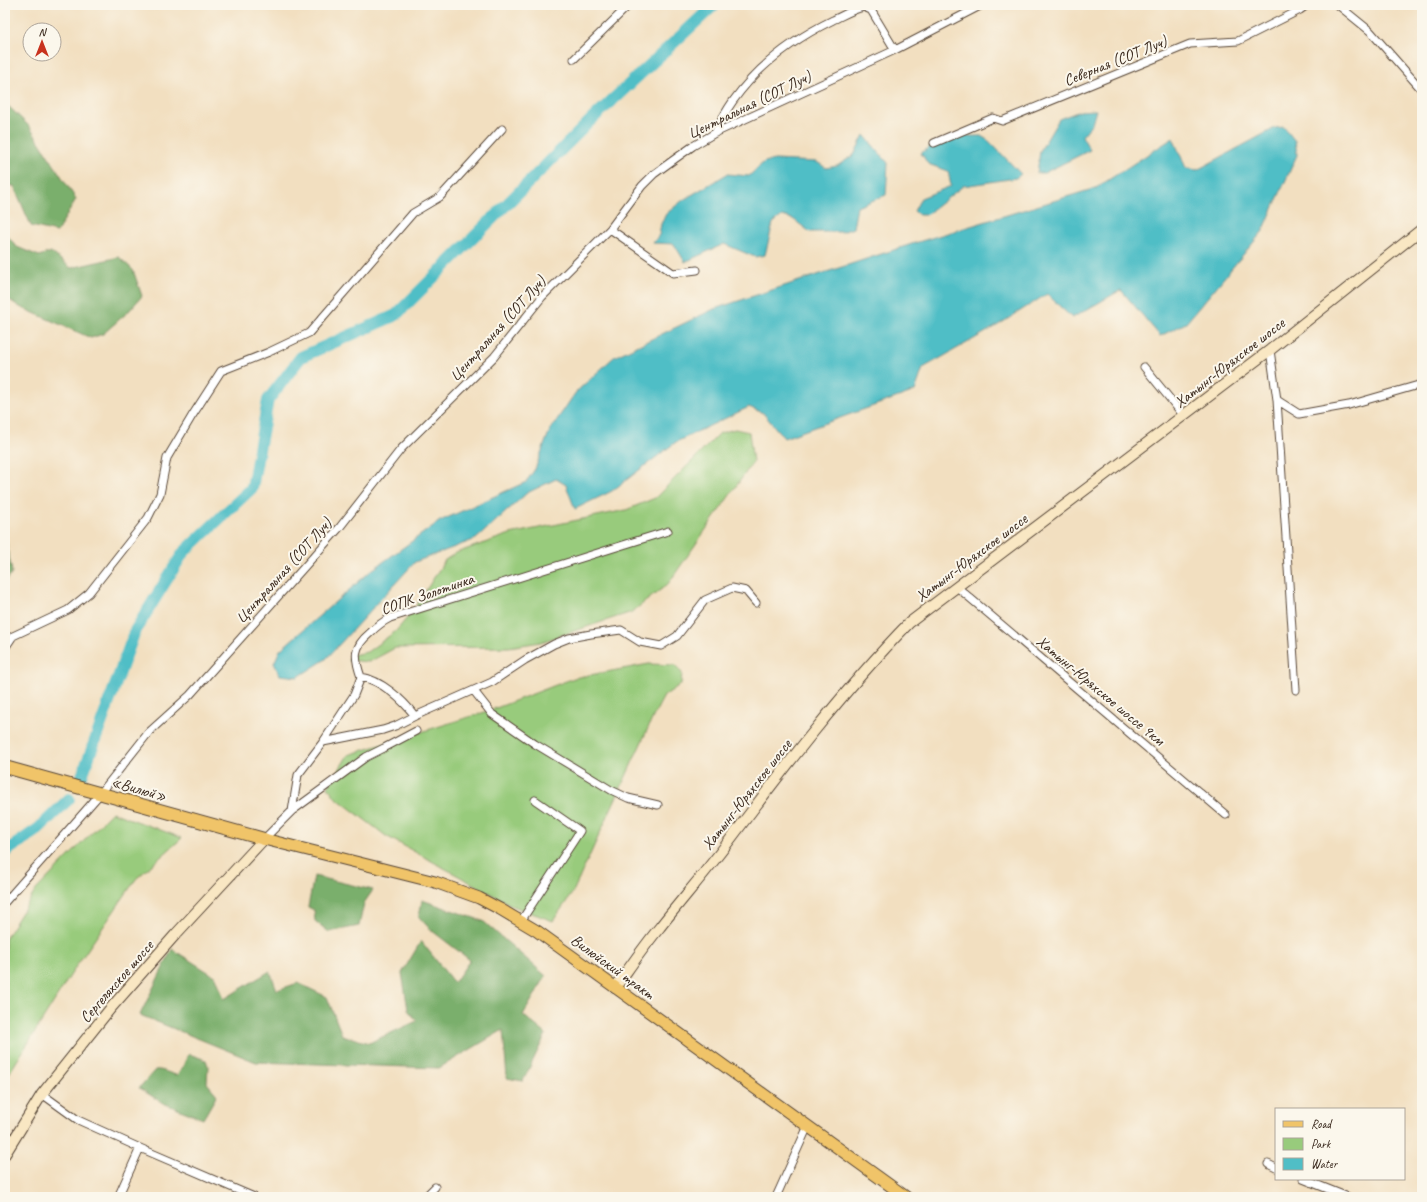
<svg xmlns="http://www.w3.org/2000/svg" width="1427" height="1202" viewBox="0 0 1427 1202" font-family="Caveat,sans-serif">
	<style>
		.green { fill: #98cb7c; stroke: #6a7a4d }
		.forest { fill: #7aaf6c; stroke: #5a6c45 }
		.water { fill: #50bec6; stroke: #467472 }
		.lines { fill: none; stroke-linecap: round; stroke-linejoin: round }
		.river { stroke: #50bec6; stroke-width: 12 }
		.street-casing { stroke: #564536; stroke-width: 9 }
		.secondary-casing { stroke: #564536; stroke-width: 12 }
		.primary-casing { stroke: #564536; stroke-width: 13 }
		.highway-casing { stroke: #564536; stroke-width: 14 }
		.street { stroke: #fff; stroke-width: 7 }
		.secondary { stroke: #f9e7c3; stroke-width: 10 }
		.primary { stroke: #f0c469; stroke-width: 11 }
		.highway { stroke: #f0c469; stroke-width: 12 }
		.labels { text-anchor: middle; stroke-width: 4; stroke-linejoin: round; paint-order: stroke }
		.street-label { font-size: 16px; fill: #3b2a1e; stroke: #fbf7ec }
	</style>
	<rect width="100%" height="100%" fill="#fbf7ec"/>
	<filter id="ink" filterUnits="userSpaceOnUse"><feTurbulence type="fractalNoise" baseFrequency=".025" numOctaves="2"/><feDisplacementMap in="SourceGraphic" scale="8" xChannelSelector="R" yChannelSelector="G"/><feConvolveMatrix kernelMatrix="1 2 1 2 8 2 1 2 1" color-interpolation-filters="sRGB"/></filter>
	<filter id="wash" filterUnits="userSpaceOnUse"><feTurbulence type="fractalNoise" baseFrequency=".012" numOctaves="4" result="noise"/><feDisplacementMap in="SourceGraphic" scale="16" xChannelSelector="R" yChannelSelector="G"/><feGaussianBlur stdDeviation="0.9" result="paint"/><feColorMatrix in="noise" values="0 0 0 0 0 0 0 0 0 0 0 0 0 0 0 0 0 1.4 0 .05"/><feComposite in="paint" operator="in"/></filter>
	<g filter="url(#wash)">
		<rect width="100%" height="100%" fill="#f2dfc0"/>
		<path class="green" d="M 735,429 L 749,432 L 753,462 L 668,584 L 632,612 L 541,642 L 509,647 L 395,648 L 369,662 L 347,660 L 352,655 L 367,652 L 396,631 L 413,611 L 445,560 L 456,553 L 510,534 L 626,510 L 655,498 L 720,433 Z
			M 649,664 L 675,665 L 682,673 L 681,684 L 664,696 L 654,715 L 573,892 L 553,921 L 513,906 L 386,836 L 335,797 L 328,787 L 348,755 L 491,710 L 574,678 Z
			M 112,812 L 182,838 L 136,879 L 75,968 L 5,1080 L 5,939 L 36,890 Z"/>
		<path class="forest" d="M 5,103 L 29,126 L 76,199 L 57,232 L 31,226 L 14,186 L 5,185 Z
			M 5,233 L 17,247 L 39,256 L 51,252 L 71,268 L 119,257 L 133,270 L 142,296 L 129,311 L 103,334 L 91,338 L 20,307 L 5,297 Z
			M 5,534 L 12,572 L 5,583 Z
			M 314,876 L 373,890 L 364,903 L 359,926 L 329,932 L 315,921 L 314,910 L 308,907 Z
			M 422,900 L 483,921 L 546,976 L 523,1015 L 546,1034 L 523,1081 L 507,1078 L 503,1030 L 439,1068 L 256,1062 L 140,1015 L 172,949 L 216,977 L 224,999 L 270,971 L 277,990 L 298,983 L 327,997 L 342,1035 L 369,1043 L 417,1021 L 408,1010 L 402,973 L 421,941 L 454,983 L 470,960 L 431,930 L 419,917 Z
			M 189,1054 L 206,1060 L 208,1066 L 207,1083 L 217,1095 L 203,1119 L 163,1103 L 139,1088 L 155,1070 C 164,1069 169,1074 177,1075 C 184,1068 184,1061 189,1054 Z"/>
		<path class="water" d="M 1096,110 L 1092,124 L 1082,136 L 1090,150 L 1044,173 L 1037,173 L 1040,151 L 1059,119 L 1080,111 Z
			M 1284,127 L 1295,141 L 1297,155 L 1263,231 L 1186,323 L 1160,336 L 1121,290 L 1072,318 L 1047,294 L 995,327 L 923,368 L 915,391 L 784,438 L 763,413 L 749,407 L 676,442 L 612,491 L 575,509 L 566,485 L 556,479 L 527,493 L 476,539 L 415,562 L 326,659 L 298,677 L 280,675 L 274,663 L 280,650 L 372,570 L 440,521 L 526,482 L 535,469 L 550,430 L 576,392 L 614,357 L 714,309 L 918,242 L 1096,188 L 1173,138 L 1186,168 L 1197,170 L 1275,128 Z
			M 864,135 L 888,163 L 886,195 L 857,207 L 853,228 L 842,232 L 810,232 L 793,219 L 782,216 L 773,223 L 765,255 L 755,257 L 724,244 L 685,262 L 674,244 L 653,243 L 659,235 L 661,224 L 666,214 L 683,200 L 727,174 L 749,176 L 764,162 L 775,160 L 817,162 L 826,168 L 837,166 L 854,155 Z
			M 967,136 L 981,136 L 989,141 L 1021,174 L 1016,178 L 963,186 L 926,215 L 919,215 L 914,211 L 921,198 L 951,186 L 948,171 L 928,164 L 921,153 L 936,143 Z"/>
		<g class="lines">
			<path class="river" d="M 82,776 L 135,631 L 183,553 L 252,488 L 268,400 L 301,357 L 396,315 L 590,121 L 714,5
				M 5,852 L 38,829 L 69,799"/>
		</g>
	</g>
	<g filter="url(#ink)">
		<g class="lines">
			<g class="street-casing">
				<path id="street" d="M 1338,5 L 1370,31 L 1422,90
					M 574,59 L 629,5
					M 715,133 C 720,122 726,111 733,101 C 758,66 794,39 833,20 C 842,16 853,9 864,7 L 871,10 L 895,50
					M 934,143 L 993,118 L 1002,121 L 1190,44 L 1238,41 L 1300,10 L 1307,5
					M 610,229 L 673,273 L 697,270
					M 1270,350 L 1277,400 L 1296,690
					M 1144,367 L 1184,416
					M 1277,400 L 1299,414 L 1349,405 L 1422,384
					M 957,587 L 1226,815
					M 5,648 L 13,636 L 68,610 L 89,593 L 148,518 L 160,494 L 167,458 L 192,416 L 221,371 L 269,352 L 309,333 L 413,213 L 440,197 L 502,129
					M 361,677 C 381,680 403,700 415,716
					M 474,691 L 492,714 L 535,744 L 611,790 L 628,798 L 658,805
					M 323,742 L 383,730 L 395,726 L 415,716 L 492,682 L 525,660 L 554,644 L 569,638 L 591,634 L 621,630 L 640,642 L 661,646 L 677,636 L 705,600 L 732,588 L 746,591 L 756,603
					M 292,811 L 298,775 L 323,742 L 354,695 L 361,677 C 354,657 353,647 370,633 C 376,627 382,622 390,618 L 668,531
					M 264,839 L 292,811 L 366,757 L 384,748 L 416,731
					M 5,902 L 100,794 L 149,732 L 190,695 L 340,527 L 401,449 L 494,357 L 542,297 L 610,229 L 642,186 L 654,174 L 672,161 L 693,146 L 715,133 L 895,50 L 982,5
					M 521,921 L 580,831 L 535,800
					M 42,1094 L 78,1120 L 140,1148 L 254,1197
					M 1268,1164 L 1276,1168
					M 1303,1179 L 1348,1197
					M 118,1197 L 140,1148
					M 425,1197 L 435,1187
					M 776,1197 L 808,1126"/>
			</g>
			<g class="secondary-casing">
				<path id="secondary" d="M 615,988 C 630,967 644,946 660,927 C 682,899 705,873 726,845 C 784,768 842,692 909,623 L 1270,350 L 1422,229
					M 5,1154 L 42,1094 L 110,1009 L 175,935 L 264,839"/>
			</g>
			<g class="primary-casing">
				<path id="primary" d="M 264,839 L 435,882 L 479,898 L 500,909 L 537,931 L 906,1197"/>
			</g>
			<g class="highway-casing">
				<path id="highway" d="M 5,767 L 264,839"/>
			</g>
			<use href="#street" class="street"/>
			<use href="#secondary" class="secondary"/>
			<use href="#primary" class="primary"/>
			<use href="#highway" class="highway"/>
		</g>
	</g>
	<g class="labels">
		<g class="street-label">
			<text transform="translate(1115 60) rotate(-22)" y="6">Северная (СОТ Луч)</text>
			<text transform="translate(749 104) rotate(-26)" y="6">Центральная (СОТ Луч)</text>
			<text transform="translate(497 328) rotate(-48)" y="6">Центральная (СОТ Луч)</text>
			<text transform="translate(1229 362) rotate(-38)" y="6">Хатынг-Юряхское шоссе</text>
			<text transform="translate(971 557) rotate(-37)" y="6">Хатынг-Юряхское шоссе</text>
			<text transform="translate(283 570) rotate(-48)" y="6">Центральная (СОТ Луч)</text>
			<text transform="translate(427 593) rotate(-19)" y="6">СОПК Золотинка</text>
			<text transform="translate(1101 690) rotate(40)" y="6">Хатынг-Юряхское шоссе 9км</text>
			<text transform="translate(139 788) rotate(16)" y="6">«Вилюй»</text>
			<text transform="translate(746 794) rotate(-52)" y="6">Хатынг-Юряхское шоссе</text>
			<text transform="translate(613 966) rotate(36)" y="6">Вилюйский тракт</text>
			<text transform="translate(116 981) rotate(-49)" y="6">Сергеляхское шоссе</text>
		</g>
	</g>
	<rect width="1427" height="1202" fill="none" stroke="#fbf7ec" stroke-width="20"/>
	<rect x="1275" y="1108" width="130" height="72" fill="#fbf7ec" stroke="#aea59a"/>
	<rect x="1283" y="1121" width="20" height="6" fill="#f0c469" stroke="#aea59a"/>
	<text x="1311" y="1128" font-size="12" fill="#3b2a1e">Road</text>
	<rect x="1283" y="1138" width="20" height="12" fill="#98cb7c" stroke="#aea59a"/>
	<text x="1311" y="1148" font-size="12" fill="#3b2a1e">Park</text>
	<rect x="1283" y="1158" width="20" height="12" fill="#50bec6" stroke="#aea59a"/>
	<text x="1311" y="1168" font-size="12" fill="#3b2a1e">Water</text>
	<g transform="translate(42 42)"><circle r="19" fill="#fbf7ec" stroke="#aea59a"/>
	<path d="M0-3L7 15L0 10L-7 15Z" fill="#c8321e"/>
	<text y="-6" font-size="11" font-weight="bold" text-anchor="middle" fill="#3b2a1e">N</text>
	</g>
</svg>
